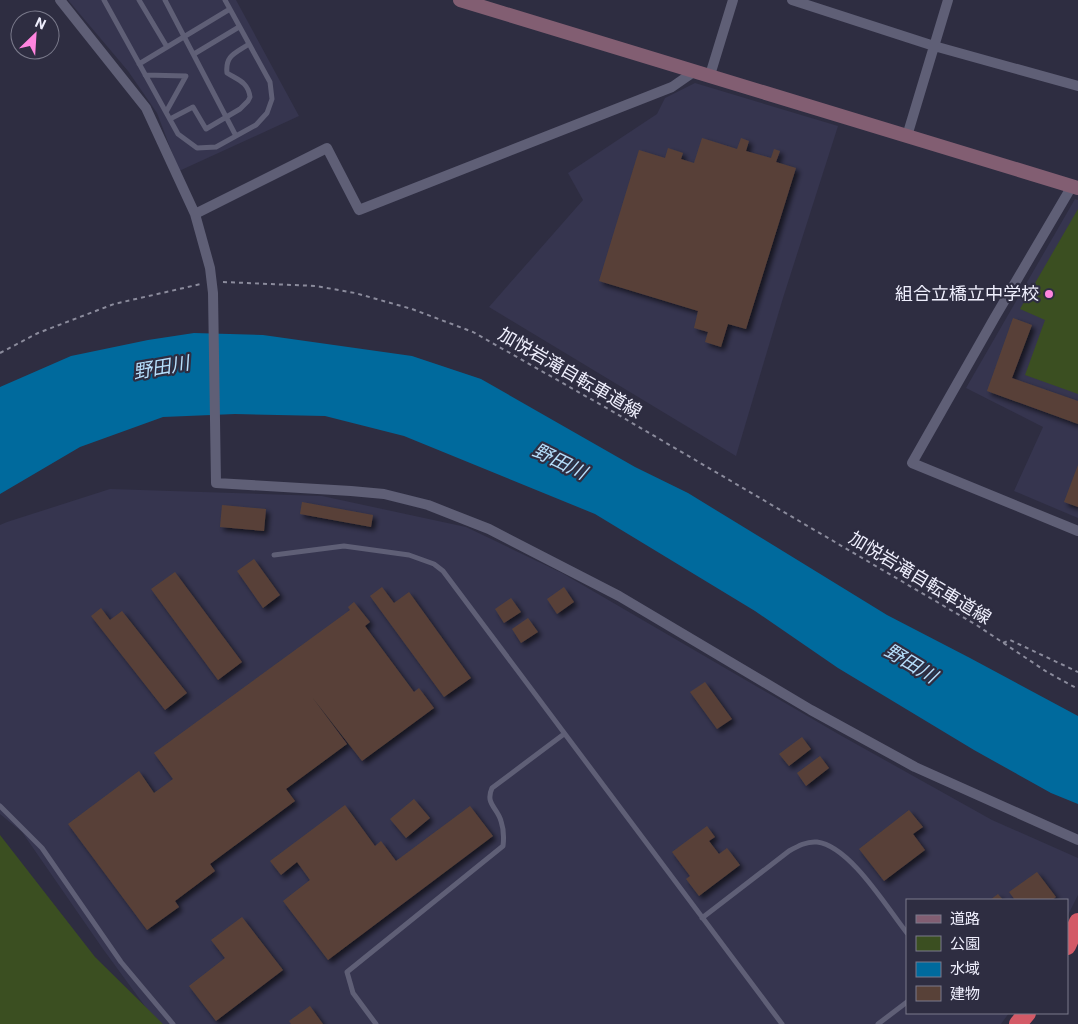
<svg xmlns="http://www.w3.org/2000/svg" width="1078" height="1024" viewBox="0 0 1078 1024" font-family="Roboto,'Noto Sans JP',sans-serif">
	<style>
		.built { fill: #36354f }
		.green { fill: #3b4f21 }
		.water { fill: #006a9d }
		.building { fill: #584138; filter: url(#shadow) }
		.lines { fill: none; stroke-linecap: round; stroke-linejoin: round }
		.path { stroke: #8b8b9c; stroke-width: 2; stroke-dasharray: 4 4; stroke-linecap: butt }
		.lane { stroke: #5f5f76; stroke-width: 5 }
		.street { stroke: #5f5f76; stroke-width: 10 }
		.secondary { stroke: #825e72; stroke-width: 14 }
		.highway { stroke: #d35a67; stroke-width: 18 }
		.poi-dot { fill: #ff85df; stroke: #2e2d41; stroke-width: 2 }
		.labels { text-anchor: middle; stroke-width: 4.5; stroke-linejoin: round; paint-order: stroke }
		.poi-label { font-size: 18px; fill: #efeffd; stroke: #2e2d41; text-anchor: end }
		.street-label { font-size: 18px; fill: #efeffd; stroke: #2e2d41 }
		.water-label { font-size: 19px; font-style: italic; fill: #b6defb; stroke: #2e2d41 }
	</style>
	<defs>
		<filter id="shadow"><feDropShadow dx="3.5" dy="3.5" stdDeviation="2.5" flood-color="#0009"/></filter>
	</defs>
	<rect width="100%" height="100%" fill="#2e2d41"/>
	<path class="built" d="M 68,0 L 236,0 L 299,116 L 179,171 L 157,113 L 128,71 Z
		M 695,83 L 838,126 L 783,298 L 736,456 L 489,307 L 583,200 L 568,173 L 657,114 L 665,98 Z
		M 1075,199 L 1078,200 L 1078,518 L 1014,491 L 1043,427 L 966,388 Z
		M 110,489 L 322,496 L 466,527 L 562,573 L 840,735 L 992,820 L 1078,858 L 1078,895 L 1067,917 L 1067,900 L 907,900 L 907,1013 L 1009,1013 L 1001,1024 L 158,1024 L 103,949 L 22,832 L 0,814 L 0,525 L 7,522 Z"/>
	<path class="green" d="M 1078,209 L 1078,394 L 1025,375 L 1045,320 L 1020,309 Z
		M 0,835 L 95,957 L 163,1024 L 0,1024 Z"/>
	<path class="water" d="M 194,333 L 263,335 L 412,356 L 481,379 L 635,467 L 688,493 L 887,615 L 970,658 L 1078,716 L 1078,804 L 1051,793 L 974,750 L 838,668 L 755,611 L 595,514 L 404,436 L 325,416 L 235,414 L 163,417 L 80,447 L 0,494 L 0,387 L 71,356 L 148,340 Z"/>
	<path class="building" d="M 702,138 L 737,149 L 741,138 L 749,141 L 746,151 L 771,158 L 774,149 L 780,151 L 776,162 L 796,168 L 746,329 L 728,324 L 721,347 L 705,342 L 708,332 L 694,328 L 698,311 L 599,281 L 639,150 L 665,158 L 668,148 L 683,153 L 681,159 L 694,163 Z
		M 1013,318 L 1032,325 L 1012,378 L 1078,401 L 1078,424 L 987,391 Z
		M 1078,465 L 1078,507 L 1064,502 Z
		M 302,502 L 373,515 L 371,527 L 300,514 Z
		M 222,505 L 266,509 L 264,531 L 220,527 Z
		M 254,559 L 280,595 L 263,608 L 237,571 Z
		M 175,572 L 242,662 L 218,680 L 151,589 Z
		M 382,587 L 394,603 L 409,592 L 471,678 L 444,697 L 370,596 Z
		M 564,587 L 574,602 L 557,614 L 547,599 Z
		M 511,598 L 521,612 L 504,623 L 495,609 Z
		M 354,602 L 370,622 L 365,626 L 414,692 L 419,688 L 434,708 L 362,761 L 312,697 L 347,744 L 286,789 L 295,801 L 210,864 L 215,871 L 175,901 L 179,907 L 147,930 L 68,824 L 139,771 L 154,793 L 173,779 L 154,753 L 350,610 L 348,607 Z
		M 101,608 L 110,620 L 122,611 L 187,693 L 165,710 L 91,616 Z
		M 528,618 L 538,632 L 521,643 L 512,629 Z
		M 705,682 L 732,719 L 717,729 L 690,692 Z
		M 802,737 L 811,749 L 789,766 L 779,754 Z
		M 820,756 L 829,768 L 806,786 L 797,773 Z
		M 414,799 L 430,818 L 406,838 L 390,819 Z
		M 345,805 L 375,846 L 381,841 L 396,861 L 470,806 L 493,836 L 328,960 L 283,901 L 310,880 L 297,862 L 281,875 L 270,861 Z
		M 909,810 L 923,827 L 913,834 L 925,850 L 884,881 L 859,849 Z
		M 707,826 L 715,837 L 709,841 L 719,854 L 727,848 L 740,865 L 699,896 L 686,879 L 690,876 L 672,852 Z
		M 1037,872 L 1056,897 L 1052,900 L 1015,900 L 1009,892 Z
		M 998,894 L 1003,900 L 990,900 Z
		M 242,917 L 283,970 L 216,1021 L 189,986 L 225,958 L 211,940 Z
		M 310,1006 L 323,1024 L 291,1024 L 289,1021 Z"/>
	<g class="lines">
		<path class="path" d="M 223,282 L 316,286 L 355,293 L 412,309 L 473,332 L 610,410 L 978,626 L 1047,672 L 1078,689
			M 0,353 L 38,333 L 114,304 L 201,284
			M 1003,643 L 1010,640 L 1078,672"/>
		<path class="lane" d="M 104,0 L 178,134 L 197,148 L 216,147 L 256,125 L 267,113 L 272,99 L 270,82 L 225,0
			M 139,0 L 167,47
			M 165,0 L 236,136
			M 194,54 L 239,27
			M 139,64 L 230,9
			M 145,75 L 186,76 L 166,112
			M 170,119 L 193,107 L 206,129 L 240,109 L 248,101 L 250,97 C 248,82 238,80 227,73 C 225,55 236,53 249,44
			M 274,555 L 344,546 L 409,555 L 434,564 L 443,571 L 782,1024
			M 0,806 L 42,848 L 121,962 L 173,1024
			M 702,918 L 789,851 C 798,846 807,841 817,842 C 850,846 887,908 907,933
			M 376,1024 L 353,993 L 347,972 L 503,846 C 504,838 504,830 501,821 C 497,807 485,804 492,788 L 564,734
			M 878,1024 L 907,1002"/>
		<path class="street" d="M 60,0 L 146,108 L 195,214 L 210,268 L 213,293 L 216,483 L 351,491 L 384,494 L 428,505 L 489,529 L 619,596 L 811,710 L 915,767 L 1078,840
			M 792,0 L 934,46 L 1078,86
			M 710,75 L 733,0
			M 907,136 L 948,0
			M 1072,186 L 995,317 L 912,463 L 1078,531
			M 195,214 L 327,148 L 359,210 L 672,87 L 695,71"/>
		<path class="secondary" d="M 460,0 L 1078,188"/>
		<path class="highway" d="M 1067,946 L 1078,922
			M 1018,1024 L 1027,1013"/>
	</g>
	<circle class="poi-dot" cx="1049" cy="294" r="5"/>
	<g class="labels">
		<g class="poi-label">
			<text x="1039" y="300">組合立橋立中学校</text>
		</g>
		<g class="street-label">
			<text transform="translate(570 373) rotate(30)" y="6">加悦岩滝自転車道線</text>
			<text transform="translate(920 578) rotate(31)" y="6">加悦岩滝自転車道線</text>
		</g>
		<g class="water-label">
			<text transform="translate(161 367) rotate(-10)" y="7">野田川</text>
			<text transform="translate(560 461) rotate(26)" y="7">野田川</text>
			<text transform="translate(911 663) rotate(31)" y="7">野田川</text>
		</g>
	</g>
	<rect x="906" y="899" width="162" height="115" fill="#2e2d41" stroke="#7b7b8c"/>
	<rect x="916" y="915" width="25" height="8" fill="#825e72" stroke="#7b7b8c"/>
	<text x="950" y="924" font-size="15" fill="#efeffd">道路</text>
	<rect x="916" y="936" width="25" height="15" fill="#3b4f21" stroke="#7b7b8c"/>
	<text x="950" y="949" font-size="15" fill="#efeffd">公園</text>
	<rect x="916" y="962" width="25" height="15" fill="#006a9d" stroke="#7b7b8c"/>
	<text x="950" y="974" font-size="15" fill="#efeffd">水域</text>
	<rect x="916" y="986" width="25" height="15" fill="#584138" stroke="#7b7b8c"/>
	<text x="950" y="999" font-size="15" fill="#efeffd">建物</text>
	<g transform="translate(35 35) rotate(25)"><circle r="24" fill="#2e2d41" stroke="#7b7b8c"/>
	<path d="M0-4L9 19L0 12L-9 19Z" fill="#ff85df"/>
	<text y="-8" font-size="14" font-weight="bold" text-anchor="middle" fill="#efeffd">N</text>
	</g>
</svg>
